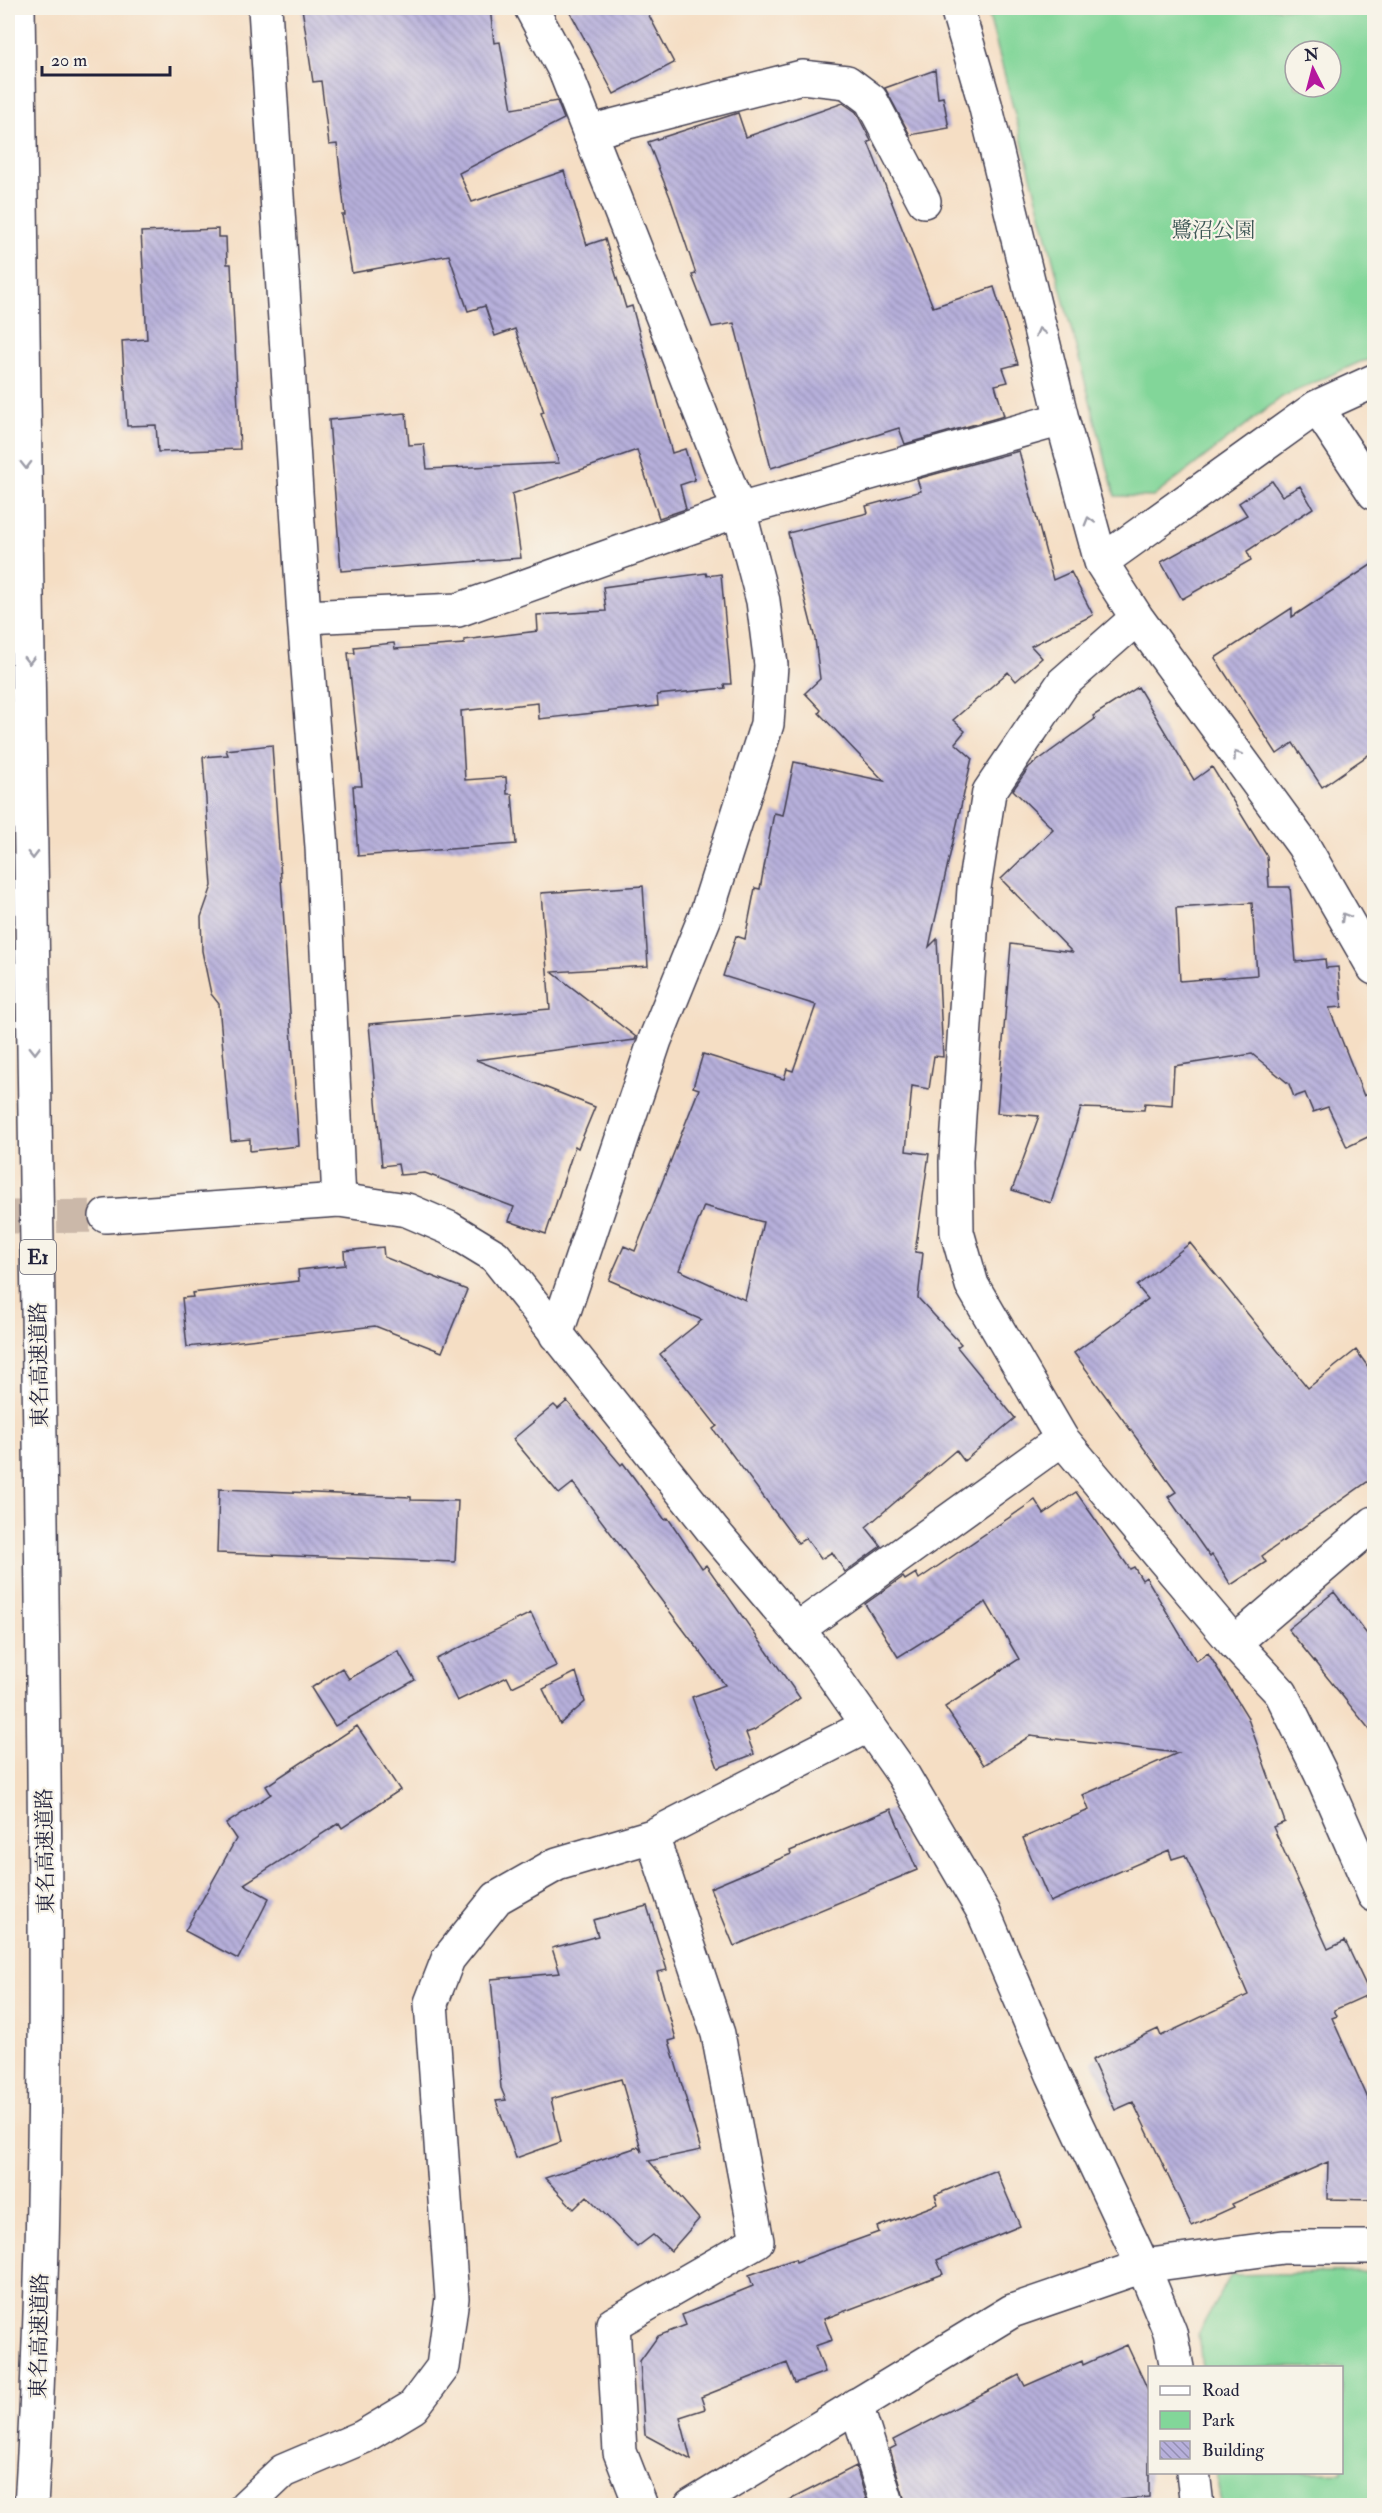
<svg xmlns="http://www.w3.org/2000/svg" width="1382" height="2513" viewBox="0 0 1382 2513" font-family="'IM FELL Double Pica','Noto Serif JP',serif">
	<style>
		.park { fill: #82d699; stroke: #527c6a; stroke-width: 1.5; fill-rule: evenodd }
		.building { fill: url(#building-back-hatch); fill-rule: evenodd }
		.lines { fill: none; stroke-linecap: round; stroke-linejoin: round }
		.tertiary-tunnel { stroke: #cbb8a9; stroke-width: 33; stroke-dasharray: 33 16; stroke-linecap: butt }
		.minor-casing { stroke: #423e50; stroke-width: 36 }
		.tertiary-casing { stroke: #423e50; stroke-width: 36 }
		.motorway-casing { stroke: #423e50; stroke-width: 36 }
		.minor { stroke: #fff; stroke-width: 33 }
		.tertiary { stroke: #fff; stroke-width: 33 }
		.motorway { stroke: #fff; stroke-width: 33 }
		.oneway { stroke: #9c9ca7 }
		.labels { text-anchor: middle; stroke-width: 4.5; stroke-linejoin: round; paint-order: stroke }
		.shield { fill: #f7f3e8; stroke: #62616f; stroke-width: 1.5 }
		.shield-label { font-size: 20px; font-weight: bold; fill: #22223b }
		.park-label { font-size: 21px; fill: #3f5857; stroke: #f7f3e8 }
		.street-label { font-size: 21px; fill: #22223b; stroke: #f7f3e8 }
	</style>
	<defs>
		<pattern id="building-back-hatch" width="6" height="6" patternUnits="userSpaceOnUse" patternTransform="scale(1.5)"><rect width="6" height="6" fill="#b7b0db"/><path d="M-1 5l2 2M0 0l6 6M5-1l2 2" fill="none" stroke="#948fb3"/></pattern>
	</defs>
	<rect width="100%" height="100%" fill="#f7f3e8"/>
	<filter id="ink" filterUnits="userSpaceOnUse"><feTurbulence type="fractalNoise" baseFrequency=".0167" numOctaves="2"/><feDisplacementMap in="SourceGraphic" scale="12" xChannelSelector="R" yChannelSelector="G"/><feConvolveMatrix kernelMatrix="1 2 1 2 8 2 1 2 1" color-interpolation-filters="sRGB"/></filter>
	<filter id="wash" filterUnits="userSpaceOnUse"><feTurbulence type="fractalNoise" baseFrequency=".008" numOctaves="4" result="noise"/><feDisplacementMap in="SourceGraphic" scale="24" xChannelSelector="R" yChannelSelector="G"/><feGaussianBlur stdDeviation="1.35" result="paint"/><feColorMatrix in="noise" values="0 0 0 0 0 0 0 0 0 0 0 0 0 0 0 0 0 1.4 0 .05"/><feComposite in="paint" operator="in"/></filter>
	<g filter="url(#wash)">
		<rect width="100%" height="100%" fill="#f5dec4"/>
		<path class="park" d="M 987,8 L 1374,8 L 1374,359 L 1360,362 L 1282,397 L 1153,497 L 1115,496 ZM 1295,51 L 1331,51 L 1331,87 L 1295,87 Z
			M 1374,2272 L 1374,2505 L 1221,2505 L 1216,2473 L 1342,2472 L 1342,2368 L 1202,2367 L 1198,2333 L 1231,2275 Z"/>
		<g id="blocks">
			<path class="building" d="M 302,8 L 490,8 L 494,43 L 500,42 L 512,109 L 557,101 L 564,119 L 459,173 L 472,202 L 564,171 L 587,245 L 605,239 L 626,308 L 632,306 L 672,453 L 685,449 L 695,480 L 680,485 L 686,509 L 659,518 L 637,450 L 512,494 L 521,558 L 341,571 L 329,420 L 406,413 L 409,445 L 424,444 L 427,469 L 559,463 L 541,413 L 544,412 L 515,329 L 495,336 L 485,306 L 468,311 L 449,255 L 352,273 L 342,215 L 345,215 L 337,144 L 329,145 L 321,81 L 313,82 Z
				M 568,8 L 645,8 L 674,63 L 614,94 Z
				M 935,70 L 938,98 L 943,97 L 949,128 L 910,135 L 885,88 Z
				M 843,103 L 856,112 L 871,141 L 868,142 L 933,307 L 994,287 L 1018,364 L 1003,368 L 1008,382 L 995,385 L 1004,416 L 905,444 L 899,428 L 771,468 L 734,323 L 712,327 L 692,275 L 696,274 L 670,197 L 648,142 L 738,113 L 746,137 Z
				M 218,229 L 218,237 L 226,237 L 227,264 L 231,264 L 240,449 L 158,452 L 156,425 L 127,426 L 122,341 L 147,339 L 141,232 Z
				M 1019,451 L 1053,580 L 1071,572 L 1093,615 L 1031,646 L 1042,658 L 1016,681 L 1008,672 L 953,720 L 965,731 L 955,743 L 972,758 L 929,947 L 937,939 L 943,1057 L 934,1056 L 929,1089 L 912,1086 L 906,1151 L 929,1154 L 915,1252 L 923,1253 L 918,1298 L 961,1344 L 957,1347 L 1015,1418 L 964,1461 L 956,1450 L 866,1527 L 881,1546 L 845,1572 L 832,1552 L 821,1559 L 806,1538 L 798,1543 L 713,1429 L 717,1426 L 660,1354 L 702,1320 L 609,1280 L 624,1246 L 635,1251 L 699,1089 L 693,1087 L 703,1054 L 784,1079 L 787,1069 L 793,1071 L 816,1005 L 723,976 L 736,936 L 745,939 L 755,888 L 760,889 L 774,813 L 783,815 L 794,762 L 884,781 L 819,713 L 821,710 L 805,693 L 820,679 L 815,639 L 788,533 L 868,513 L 866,506 L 921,491 L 917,479 ZM 704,1206 L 763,1222 L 745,1300 L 679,1270 Z
				M 1272,481 L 1282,496 L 1300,486 L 1313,508 L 1247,551 L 1251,560 L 1182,599 L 1161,562 L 1247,515 L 1239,503 Z
				M 1374,563 L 1374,751 L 1322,787 L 1293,743 L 1277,754 L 1215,658 L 1292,608 L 1292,617 Z
				M 706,573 L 707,576 L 721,574 L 731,684 L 724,684 L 725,688 L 657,695 L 658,706 L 539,719 L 538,703 L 461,711 L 465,780 L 506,777 L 507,794 L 512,794 L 516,844 L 358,856 L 353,786 L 362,786 L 348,653 L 355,653 L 354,647 L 394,643 L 395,649 L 464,644 L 464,640 L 538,631 L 537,615 L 606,611 L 603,587 Z
				M 1138,687 L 1194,780 L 1212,767 L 1267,856 L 1269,887 L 1290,887 L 1296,962 L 1325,959 L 1326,968 L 1338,967 L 1342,1007 L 1329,1008 L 1364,1096 L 1374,1091 L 1374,1134 L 1347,1147 L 1328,1107 L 1313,1112 L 1305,1093 L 1294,1097 L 1289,1084 L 1252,1054 L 1174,1066 L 1172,1105 L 1145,1103 L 1144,1110 L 1081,1108 L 1051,1203 L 1012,1190 L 1039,1116 L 997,1113 L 1011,944 L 1072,952 L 1001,879 L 1053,829 L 1013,790 L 1029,767 L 1095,719 L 1093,716 ZM 1252,903 L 1257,975 L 1180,981 L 1176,908 Z
				M 272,745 L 299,1146 L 250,1151 L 250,1139 L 231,1141 L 219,1004 L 211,994 L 202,951 L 201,917 L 212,886 L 203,757 L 228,755 L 226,750 Z
				M 643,886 L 648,966 L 552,972 L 636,1037 L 635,1040 L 476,1060 L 595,1107 L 578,1148 L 575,1146 L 546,1234 L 509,1221 L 514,1207 L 425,1173 L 400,1175 L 398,1164 L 382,1166 L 369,1024 L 550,1009 L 541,893 Z
				M 1190,1243 L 1308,1388 L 1356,1350 L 1374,1375 L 1374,1477 L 1262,1556 L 1266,1562 L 1231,1585 L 1212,1555 L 1210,1557 L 1168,1497 L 1176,1492 L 1074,1353 L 1148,1299 L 1137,1286 Z
				M 383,1247 L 384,1257 L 467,1290 L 442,1352 L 375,1326 L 187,1347 L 182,1298 L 193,1297 L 192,1293 L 299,1281 L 298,1270 L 345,1265 L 344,1251 Z
				M 567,1401 L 621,1465 L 623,1463 L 665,1520 L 668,1518 L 702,1568 L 706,1565 L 800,1698 L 754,1730 L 746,1733 L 754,1754 L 718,1768 L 692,1697 L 725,1685 L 573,1483 L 559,1494 L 513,1439 L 554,1405 L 558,1409 Z
				M 219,1489 L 411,1497 L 411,1500 L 458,1501 L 455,1562 L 217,1553 Z
				M 1076,1492 L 1130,1569 L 1134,1567 L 1142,1580 L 1146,1577 L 1196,1661 L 1208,1653 L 1247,1716 L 1285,1822 L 1273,1827 L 1328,1949 L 1345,1941 L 1370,1994 L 1334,2010 L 1337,2016 L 1332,2018 L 1374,2112 L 1374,2200 L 1327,2199 L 1328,2162 L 1232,2204 L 1234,2207 L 1192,2226 L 1133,2102 L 1115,2110 L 1092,2060 L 1158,2029 L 1161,2036 L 1248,1995 L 1220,1929 L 1185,1855 L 1172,1859 L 1169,1850 L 1050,1902 L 1023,1838 L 1089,1810 L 1083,1795 L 1178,1753 L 1030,1736 L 984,1765 L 945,1707 L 1019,1659 L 986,1602 L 898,1657 L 865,1604 L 903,1577 L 905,1580 L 916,1573 L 919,1579 L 1035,1500 L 1044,1514 Z
				M 1334,1592 L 1374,1643 L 1374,1735 L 1288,1629 Z
				M 531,1613 L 556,1666 L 512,1687 L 507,1677 L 457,1701 L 436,1659 Z
				M 398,1651 L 415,1680 L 335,1726 L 311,1688 L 342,1668 L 349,1679 Z
				M 576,1672 L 585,1702 L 560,1724 L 543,1689 Z
				M 357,1726 L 400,1790 L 342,1828 L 339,1823 L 244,1884 L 269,1898 L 238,1959 L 185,1931 L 236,1839 L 226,1824 L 271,1794 L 266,1786 Z
				M 891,1809 L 917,1870 L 734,1946 L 710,1888 L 791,1854 L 790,1851 Z
				M 647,1906 L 667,1970 L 657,1972 L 676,2039 L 669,2041 L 701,2150 L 649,2161 L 699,2219 L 671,2251 L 653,2235 L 637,2247 L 587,2196 L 574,2209 L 545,2178 L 638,2147 L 642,2152 L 621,2079 L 551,2099 L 561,2142 L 516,2158 L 496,2101 L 506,2100 L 501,2088 L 491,1979 L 560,1973 L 552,1948 L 598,1936 L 593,1920 Z
				M 996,2170 L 1020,2226 L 937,2260 L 943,2274 L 824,2319 L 832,2340 L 815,2346 L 825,2372 L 795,2383 L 787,2363 L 701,2397 L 705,2409 L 680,2417 L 691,2460 L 645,2435 L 640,2361 L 658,2336 L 686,2325 L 682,2315 L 753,2286 L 749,2275 L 795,2259 L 796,2262 L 879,2232 L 877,2227 L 938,2204 L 935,2195 Z
				M 1127,2345 L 1149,2392 L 1149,2497 L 1066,2505 L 906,2505 L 890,2449 L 896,2446 L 893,2440 L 1019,2375 L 1025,2386 L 1082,2361 L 1083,2365 Z
				M 856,2466 L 868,2505 L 780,2505 Z"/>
		</g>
	</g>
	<g filter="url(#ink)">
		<use href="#blocks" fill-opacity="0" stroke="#423e50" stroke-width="1.5"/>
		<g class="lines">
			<path class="tertiary-tunnel" d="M 8,1217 L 106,1216"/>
			<g class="minor-casing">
				<path id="minor" d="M 265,8 L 304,617 L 322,847 L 339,1200
					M 531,8 L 565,71 L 739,510 L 763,601 L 771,665 L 767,724 L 707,912 L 655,1040 L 556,1335
					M 957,8 L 985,104 L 1062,419 L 1101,562 L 1137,618 L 1303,845 L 1374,968
					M 589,132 L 802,77 L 847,82 L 871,100 L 924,201
					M 1317,407 L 1374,493
					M 1101,562 L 1317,407 L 1374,381
					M 304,617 L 458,610 L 739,510 L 1062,419
					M 1137,618 L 1063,683 L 989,792 L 974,888 L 956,1161 L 957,1232 L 972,1285 L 1062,1439 L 1234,1643 L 1281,1693 L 1321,1774 L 1374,1895
					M 798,1629 L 1062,1439
					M 1234,1643 L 1374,1523
					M 1143,2266 L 1283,2247 L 1374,2247
					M 856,2405 L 888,2506
					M 246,2506 L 283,2471 L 363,2437 L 413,2407 L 443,2367 L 452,2298 L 431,2003 L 448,1959 L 497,1898 L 557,1864 L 652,1836
					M 641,2506 L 620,2452 L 613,2324 L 757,2241 L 718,2034 L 652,1836 L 869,1725"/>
			</g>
			<g class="tertiary-casing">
				<path id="tertiary" d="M 106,1216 L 339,1200 L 407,1210 L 449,1228 L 495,1256 L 714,1532 L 821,1658 L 902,1773 L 983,1911 L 1053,2075 L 1143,2266 L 1170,2332 L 1177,2368
					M 1193,2472 L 1197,2506
					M 691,2506 L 1012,2311 L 1143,2266"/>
			</g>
			<g class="motorway-casing">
				<path id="motorway" d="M 18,8 C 26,485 34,962 40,1439 C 44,1794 53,2150 31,2506"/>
			</g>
			<use href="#minor" class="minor"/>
			<use href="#tertiary" class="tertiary"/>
			<use href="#motorway" class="motorway"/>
		</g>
		<defs><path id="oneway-chevron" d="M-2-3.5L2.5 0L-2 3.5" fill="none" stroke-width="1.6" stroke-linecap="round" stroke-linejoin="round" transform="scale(1.5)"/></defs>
		<g class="oneway">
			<use href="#oneway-chevron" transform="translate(1040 332) rotate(-104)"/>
			<use href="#oneway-chevron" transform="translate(26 465) rotate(89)"/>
			<use href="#oneway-chevron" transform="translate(1089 521) rotate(-106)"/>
			<use href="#oneway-chevron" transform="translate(29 660) rotate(89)"/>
			<use href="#oneway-chevron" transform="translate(1237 755) rotate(-126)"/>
			<use href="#oneway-chevron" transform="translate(33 855) rotate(89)"/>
			<use href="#oneway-chevron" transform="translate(1345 917) rotate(-120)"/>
			<use href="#oneway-chevron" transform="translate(35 1050) rotate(89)"/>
		</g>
	</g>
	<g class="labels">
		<rect class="shield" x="20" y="1240" width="36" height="34" rx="4.5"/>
		<g class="shield-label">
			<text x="38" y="1264">E1</text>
		</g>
		<g class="park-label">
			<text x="1213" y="237">鷺沼公園</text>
		</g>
		<g class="street-label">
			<text transform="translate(39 1365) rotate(-91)" y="7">東名高速道路</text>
			<text transform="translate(45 1851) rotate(-91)" y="7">東名高速道路</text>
			<text transform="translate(39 2336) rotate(-89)" y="7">東名高速道路</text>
		</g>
	</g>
	<rect width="1382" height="2513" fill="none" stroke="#f7f3e8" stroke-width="30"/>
	<rect x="1148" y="2366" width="195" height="108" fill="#f7f3e8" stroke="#a29fa3" stroke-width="1.5"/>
	<rect x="1160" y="2386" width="30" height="9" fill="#ffffff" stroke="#a29fa3" stroke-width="1.5"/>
	<text x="1202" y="2396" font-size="18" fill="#22223b">Road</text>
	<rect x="1160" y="2411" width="30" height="18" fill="#82d699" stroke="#a29fa3" stroke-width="1.5"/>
	<text x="1202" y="2426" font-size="18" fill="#22223b">Park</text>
	<rect x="1160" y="2441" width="30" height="18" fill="url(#building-back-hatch)" stroke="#a29fa3" stroke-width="1.5"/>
	<text x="1202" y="2456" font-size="18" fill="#22223b">Building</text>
	<g transform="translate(1313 69) rotate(354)"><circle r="28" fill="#f7f3e8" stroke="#a29fa3" stroke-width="1.5"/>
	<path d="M0-4.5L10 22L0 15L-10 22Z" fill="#b5179e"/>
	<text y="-9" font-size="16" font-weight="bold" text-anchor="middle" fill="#22223b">N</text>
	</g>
	<path d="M42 66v9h128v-9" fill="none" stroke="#22223b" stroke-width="3"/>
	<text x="51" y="66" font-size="18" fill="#22223b" stroke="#f7f3e8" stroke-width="4.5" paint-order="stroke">20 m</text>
</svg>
